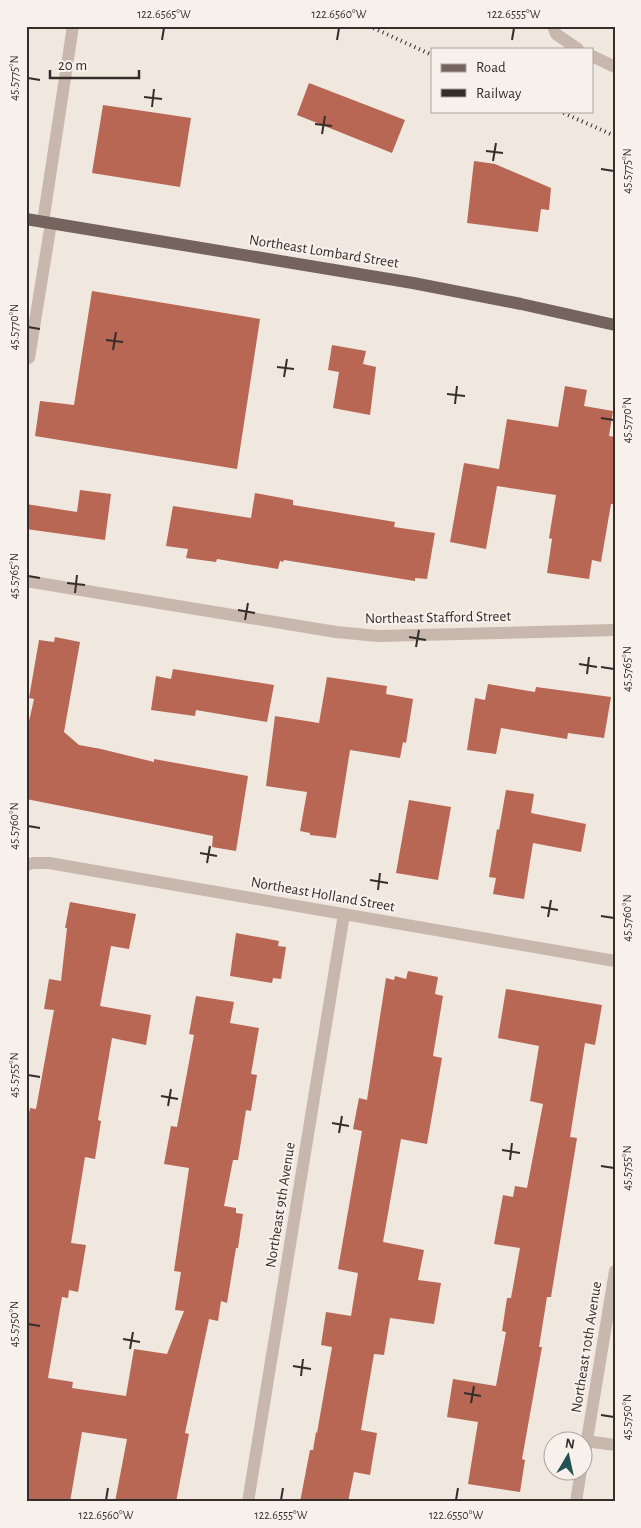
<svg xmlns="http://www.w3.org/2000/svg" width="641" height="1528" viewBox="0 0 641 1528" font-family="'Alegreya Sans',sans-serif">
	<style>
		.building { fill: #b86755 }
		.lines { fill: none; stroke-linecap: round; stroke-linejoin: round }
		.lane { stroke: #c7b7ac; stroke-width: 12 }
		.street { stroke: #c7b7ac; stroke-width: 12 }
		.primary { stroke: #75645d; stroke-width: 12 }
		.rail { stroke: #352d2a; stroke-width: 4; stroke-dasharray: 1 4; stroke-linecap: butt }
		.ticks { fill: none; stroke: #352d2a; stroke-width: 2 }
		.labels { text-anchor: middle; stroke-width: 4; stroke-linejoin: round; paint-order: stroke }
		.street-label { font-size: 15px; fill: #352d2a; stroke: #f8f1eb }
		.neatline { fill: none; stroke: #352d2a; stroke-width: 2 }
		.ticks-label { font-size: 12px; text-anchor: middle; fill: #352d2a }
	</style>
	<rect width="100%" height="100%" fill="#f0e7df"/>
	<path class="building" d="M 309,83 L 405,120 L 392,153 L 297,115 Z
		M 103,105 L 191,118 L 180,187 L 92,173 Z
		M 474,161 L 495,164 L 551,188 L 549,210 L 541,209 L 538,232 L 467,223 Z
		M 92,291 L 260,319 L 237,469 L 35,436 L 40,401 L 74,405 Z
		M 332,345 L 366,351 L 363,364 L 376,367 L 370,415 L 333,408 L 339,372 L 328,370 Z
		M 565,386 L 587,390 L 584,406 L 613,411 L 609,436 L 615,437 L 615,504 L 611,504 L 601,562 L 592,560 L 589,579 L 547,573 L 552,539 L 549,538 L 556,495 L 497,486 L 486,549 L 450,542 L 464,463 L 499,469 L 507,419 L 558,427 Z
		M 80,490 L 111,494 L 105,540 L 26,529 L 26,504 L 77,512 Z
		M 255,493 L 293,500 L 293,505 L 395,522 L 394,527 L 435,533 L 427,579 L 415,578 L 415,581 L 284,560 L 283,562 L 280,561 L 278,569 L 217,559 L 216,562 L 186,558 L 188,549 L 166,546 L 173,506 L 251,518 Z
		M 55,637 L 80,642 L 64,732 L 79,745 L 101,749 L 154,762 L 154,759 L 248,776 L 236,851 L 212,847 L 213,836 L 26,799 L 26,735 L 34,699 L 29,698 L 39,640 L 54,642 Z
		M 173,669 L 274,685 L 267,722 L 196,710 L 195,716 L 151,710 L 156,676 L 171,679 Z
		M 327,677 L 387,686 L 386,694 L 413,699 L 406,743 L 403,742 L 400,758 L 350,750 L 336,838 L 310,835 L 310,833 L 300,831 L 307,792 L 266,786 L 275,716 L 319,723 Z
		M 488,684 L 535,692 L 536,687 L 611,697 L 604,738 L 568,733 L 567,739 L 501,728 L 496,754 L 467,750 L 475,698 L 485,700 Z
		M 506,790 L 534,794 L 531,813 L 586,824 L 581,852 L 533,843 L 524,899 L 493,894 L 496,878 L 489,877 L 497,829 L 499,830 Z
		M 409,800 L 451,807 L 438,880 L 396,873 Z
		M 70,902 L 136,914 L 129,949 L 111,946 L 100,1006 L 151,1015 L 146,1045 L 112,1038 L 98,1120 L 101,1121 L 95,1159 L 85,1157 L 71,1243 L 86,1245 L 78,1292 L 69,1290 L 68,1298 L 62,1297 L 48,1378 L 73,1382 L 72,1388 L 126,1396 L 134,1349 L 167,1354 L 184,1311 L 175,1310 L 181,1272 L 174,1271 L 189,1168 L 164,1164 L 171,1126 L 177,1127 L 194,1035 L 189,1034 L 196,996 L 234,1002 L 230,1023 L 259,1028 L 251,1074 L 257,1075 L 251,1111 L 246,1110 L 238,1160 L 233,1160 L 224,1206 L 236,1208 L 236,1213 L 243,1214 L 238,1248 L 236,1248 L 227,1303 L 221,1301 L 218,1321 L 209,1319 L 185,1433 L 189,1434 L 176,1502 L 115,1502 L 127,1439 L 82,1432 L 70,1502 L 26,1502 L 26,1129 L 30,1108 L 36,1109 L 54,1010 L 44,1009 L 49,979 L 61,981 L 67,928 L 65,928 Z
		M 236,933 L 279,941 L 278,946 L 286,947 L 281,979 L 273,978 L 272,983 L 230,976 Z
		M 408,971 L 438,977 L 435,994 L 443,996 L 433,1056 L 442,1058 L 427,1144 L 401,1139 L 383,1242 L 424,1250 L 418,1280 L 441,1283 L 434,1324 L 390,1318 L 384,1355 L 374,1354 L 361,1430 L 377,1433 L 370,1475 L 354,1472 L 348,1502 L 300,1502 L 310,1450 L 313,1450 L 316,1432 L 317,1433 L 332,1347 L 321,1345 L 326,1312 L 351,1316 L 358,1273 L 338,1269 L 362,1131 L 353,1129 L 359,1098 L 367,1100 L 386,978 L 394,980 L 395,976 L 406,979 Z
		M 506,989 L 602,1005 L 595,1045 L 585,1043 L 570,1137 L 577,1138 L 551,1297 L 547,1297 L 539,1347 L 542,1347 L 522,1459 L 525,1460 L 520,1492 L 468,1484 L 478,1422 L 447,1417 L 453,1379 L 496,1386 L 506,1332 L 502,1331 L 507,1298 L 511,1298 L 520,1248 L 494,1244 L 503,1195 L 513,1197 L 515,1186 L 527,1188 L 543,1104 L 530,1101 L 539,1046 L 498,1038 Z"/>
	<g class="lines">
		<path class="lane" d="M 553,26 L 556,34 L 578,49
			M 592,56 L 615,67
			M 29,358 L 51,223"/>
		<path class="street" d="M 43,222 L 73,26
			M 26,581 L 336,632 L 378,636 L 615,630
			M 26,865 L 33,863 L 49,863 L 615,961
			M 586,1441 L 615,1445
			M 584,1458 L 615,1271
			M 248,1502 L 344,914
			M 576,1502 L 581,1470"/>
		<path class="primary" d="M 26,219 L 413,283 L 521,304 L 615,325"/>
		<path class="rail" d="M 369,26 L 432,55
			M 559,111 L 615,136"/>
	</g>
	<path class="ticks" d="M 162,40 L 164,28M 337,40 L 339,28M 512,40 L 514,28M 28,78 L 40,80M 144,97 L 162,99M 152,107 L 154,89M 315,124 L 332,126M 322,134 L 325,116M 486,151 L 503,153M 493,161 L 496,143M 601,169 L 614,171M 28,327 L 40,329M 106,340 L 123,342M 113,350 L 116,332M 277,367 L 294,369M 284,377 L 287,359M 447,394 L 465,396M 455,404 L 457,386M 601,418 L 614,420M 28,576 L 40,578M 67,583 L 85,585M 75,593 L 77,575M 238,610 L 255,613M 245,620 L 248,603M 409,637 L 426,640M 416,647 L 419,630M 579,664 L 597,667M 601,667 L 614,669M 587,674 L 589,657M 28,826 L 40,828M 200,853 L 217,856M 207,863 L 210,846M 370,880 L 388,883M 378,890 L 380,873M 541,907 L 558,910M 601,916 L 614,918M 548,917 L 551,900M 28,1075 L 40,1077M 161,1096 L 178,1099M 168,1106 L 171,1089M 332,1123 L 349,1126M 339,1133 L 342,1116M 502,1150 L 520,1153M 510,1160 L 512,1143M 601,1166 L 614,1168M 28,1324 L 40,1326M 123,1339 L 140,1342M 130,1349 L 133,1332M 293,1366 L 311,1369M 301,1376 L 303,1359M 464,1393 L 481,1396M 471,1403 L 474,1386M 601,1415 L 614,1417M 106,1500 L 108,1488M 281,1500 L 283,1488M 456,1500 L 458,1488"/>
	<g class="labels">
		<g class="street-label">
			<text transform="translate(324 251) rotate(9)" y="5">Northeast Lombard Street</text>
			<text transform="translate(438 617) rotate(-1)" y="5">Northeast Stafford Street</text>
			<text transform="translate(323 894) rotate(10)" y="5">Northeast Holland Street</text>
			<text transform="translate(280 1205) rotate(-81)" y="5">Northeast 9th Avenue</text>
			<text transform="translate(586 1347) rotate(-81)" y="5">Northeast 10th Avenue</text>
		</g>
	</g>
	<rect width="641" height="1528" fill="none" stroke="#f8f1eb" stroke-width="55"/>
	<rect x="431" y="48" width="162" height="65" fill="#f8f1eb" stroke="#aaa39e"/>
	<rect x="441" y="64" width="25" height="8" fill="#75645d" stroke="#aaa39e"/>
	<text x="476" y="72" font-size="15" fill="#352d2a">Road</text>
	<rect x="441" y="89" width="25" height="8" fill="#352d2a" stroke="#aaa39e"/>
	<text x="476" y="98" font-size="15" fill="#352d2a">Railway</text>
	<g transform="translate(568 1456) rotate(9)"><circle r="24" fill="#f8f1eb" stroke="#aaa39e"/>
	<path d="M0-4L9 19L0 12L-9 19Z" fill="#245252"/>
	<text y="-8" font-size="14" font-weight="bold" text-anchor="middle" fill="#352d2a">N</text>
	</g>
	<path d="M50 70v8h89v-8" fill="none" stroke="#352d2a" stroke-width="2.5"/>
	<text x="58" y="70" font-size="15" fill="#352d2a" stroke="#f8f1eb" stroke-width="4" paint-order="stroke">20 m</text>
	<rect x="28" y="28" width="586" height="1472" class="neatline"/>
	<g class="ticks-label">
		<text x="164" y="18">122.6565°W</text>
		<text x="339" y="18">122.6560°W</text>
		<text x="514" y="18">122.6555°W</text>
		<text transform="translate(14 78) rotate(-90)" y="4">45.5775°N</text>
		<text transform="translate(627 171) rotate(-90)" y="4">45.5775°N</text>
		<text transform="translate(14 327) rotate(-90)" y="4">45.5770°N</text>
		<text transform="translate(627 420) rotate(-90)" y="4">45.5770°N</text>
		<text transform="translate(14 576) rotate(-90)" y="4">45.5765°N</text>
		<text transform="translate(627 669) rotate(-90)" y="4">45.5765°N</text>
		<text transform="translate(14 826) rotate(-90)" y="4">45.5760°N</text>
		<text transform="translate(627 918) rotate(-90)" y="4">45.5760°N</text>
		<text transform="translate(14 1075) rotate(-90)" y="4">45.5755°N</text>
		<text transform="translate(627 1168) rotate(-90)" y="4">45.5755°N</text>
		<text transform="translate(14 1324) rotate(-90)" y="4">45.5750°N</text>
		<text transform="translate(627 1417) rotate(-90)" y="4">45.5750°N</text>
		<text x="106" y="1519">122.6560°W</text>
		<text x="281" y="1519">122.6555°W</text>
		<text x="456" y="1519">122.6550°W</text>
	</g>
</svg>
